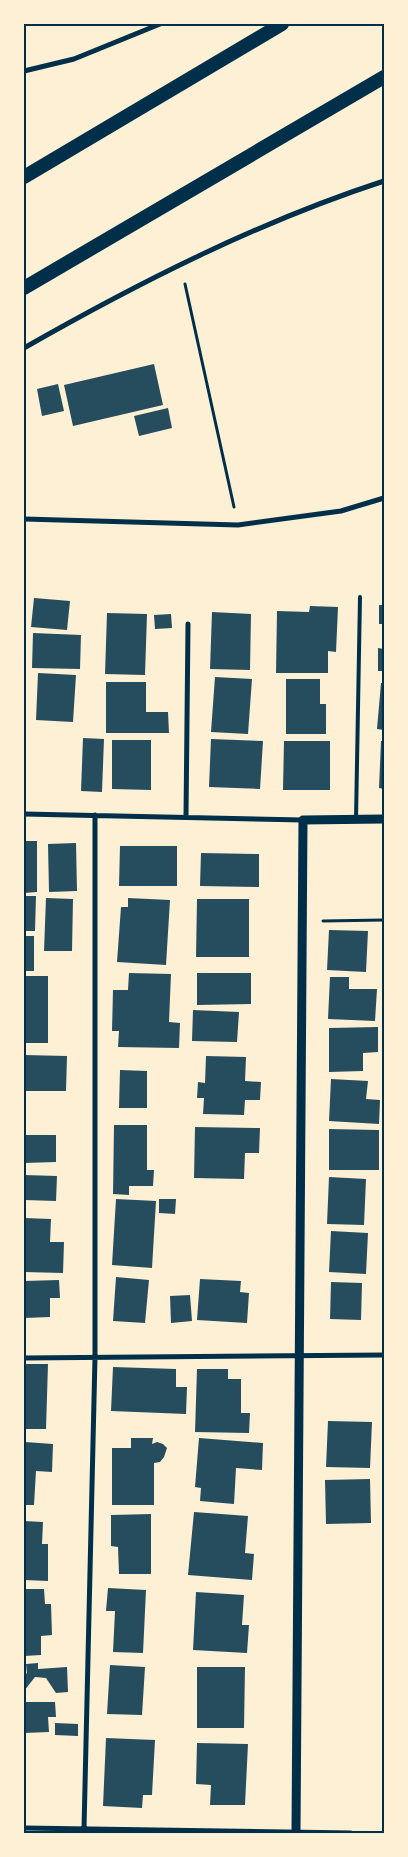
<svg xmlns="http://www.w3.org/2000/svg" width="408" height="1857" viewBox="0 0 408 1857" font-family="'PT Sans',sans-serif">
	<style>
		.building { fill: #264d5e }
		.lines { fill: none; stroke-linecap: round; stroke-linejoin: round }
		.path { stroke: #003049; stroke-width: 3 }
		.service { stroke: #003049; stroke-width: 4 }
		.minor { stroke: #003049; stroke-width: 5 }
		.tertiary { stroke: #003049; stroke-width: 9 }
		.trunk { stroke: #003049; stroke-width: 14 }
		.neatline { fill: none; stroke: #003049; stroke-width: 2 }
	</style>
	<rect width="100%" height="100%" fill="#fdf0d5"/>
	<path class="building" d="M 154,364 L 163,405 L 73,426 L 64,385 Z
		M 58,384 L 64,411 L 42,416 L 37,389 Z
		M 168,408 L 172,428 L 139,436 L 134,416 Z
		M 34,598 L 70,601 L 67,630 L 31,627 Z
		M 379,605 L 384,605 L 384,624 L 379,624 Z
		M 310,606 L 338,607 L 336,652 L 328,651 L 328,673 L 276,673 L 277,611 L 309,612 Z
		M 212,612 L 251,614 L 250,670 L 210,669 Z
		M 107,613 L 147,614 L 145,675 L 105,674 Z
		M 171,614 L 172,628 L 155,629 L 154,615 Z
		M 33,633 L 81,635 L 80,669 L 32,668 Z
		M 378,648 L 384,649 L 384,671 L 378,671 Z
		M 38,673 L 76,675 L 73,722 L 36,720 Z
		M 215,677 L 252,679 L 248,734 L 211,732 Z
		M 286,679 L 320,679 L 320,704 L 326,704 L 326,734 L 286,734 Z
		M 106,682 L 146,682 L 146,712 L 168,712 L 169,733 L 106,733 Z
		M 381,683 L 384,683 L 384,730 L 377,729 Z
		M 83,738 L 104,739 L 102,792 L 81,791 Z
		M 211,739 L 263,741 L 260,789 L 209,787 Z
		M 112,740 L 151,740 L 151,790 L 112,789 Z
		M 284,741 L 330,741 L 330,790 L 283,790 Z
		M 381,741 L 384,741 L 384,789 L 379,788 Z
		M 24,841 L 37,841 L 37,892 L 24,893 Z
		M 76,843 L 77,891 L 49,892 L 48,844 Z
		M 120,846 L 177,846 L 177,886 L 119,886 Z
		M 201,853 L 259,854 L 259,887 L 200,886 Z
		M 24,896 L 36,896 L 35,931 L 24,931 Z
		M 46,898 L 73,899 L 72,951 L 44,951 Z
		M 128,898 L 170,900 L 166,965 L 117,962 L 121,907 L 128,907 Z
		M 197,899 L 249,899 L 249,957 L 196,957 Z
		M 329,930 L 368,931 L 366,972 L 327,970 Z
		M 24,936 L 34,936 L 34,971 L 24,971 Z
		M 129,973 L 171,974 L 169,1022 L 180,1023 L 179,1048 L 118,1047 L 119,1031 L 112,1031 L 113,990 L 128,990 Z
		M 197,973 L 251,973 L 251,1004 L 197,1005 Z
		M 24,976 L 48,976 L 48,1043 L 24,1043 Z
		M 330,977 L 349,977 L 349,989 L 377,989 L 375,1021 L 328,1019 Z
		M 193,1010 L 239,1012 L 237,1042 L 192,1041 Z
		M 378,1027 L 378,1052 L 363,1053 L 363,1071 L 329,1072 L 329,1028 Z
		M 24,1055 L 67,1056 L 66,1091 L 24,1091 Z
		M 206,1056 L 246,1057 L 245,1081 L 261,1082 L 260,1100 L 245,1100 L 244,1115 L 203,1114 L 204,1098 L 197,1098 L 198,1082 L 205,1083 Z
		M 120,1070 L 147,1071 L 147,1108 L 119,1108 Z
		M 331,1079 L 368,1081 L 366,1099 L 380,1100 L 379,1124 L 329,1121 Z
		M 114,1125 L 147,1125 L 147,1170 L 154,1170 L 153,1186 L 129,1186 L 129,1195 L 113,1194 Z
		M 195,1127 L 260,1128 L 259,1153 L 245,1153 L 244,1179 L 194,1178 Z
		M 329,1129 L 379,1130 L 379,1170 L 329,1170 Z
		M 24,1135 L 56,1135 L 56,1162 L 24,1163 Z
		M 24,1175 L 57,1176 L 56,1201 L 24,1200 Z
		M 329,1177 L 366,1179 L 364,1225 L 327,1224 Z
		M 116,1199 L 156,1201 L 152,1268 L 112,1265 Z
		M 159,1199 L 176,1199 L 175,1214 L 159,1213 Z
		M 24,1218 L 51,1219 L 50,1242 L 64,1242 L 63,1273 L 24,1272 Z
		M 331,1231 L 368,1233 L 366,1274 L 329,1272 Z
		M 116,1277 L 149,1280 L 145,1323 L 113,1321 Z
		M 200,1279 L 241,1281 L 240,1292 L 249,1293 L 247,1323 L 197,1320 Z
		M 59,1280 L 60,1298 L 50,1298 L 50,1317 L 24,1318 L 24,1281 Z
		M 331,1282 L 362,1283 L 361,1320 L 330,1319 Z
		M 190,1295 L 192,1321 L 171,1323 L 170,1296 Z
		M 24,1364 L 48,1364 L 46,1429 L 24,1429 Z
		M 113,1367 L 176,1369 L 176,1387 L 187,1387 L 186,1414 L 111,1411 Z
		M 197,1369 L 228,1369 L 228,1379 L 241,1379 L 241,1413 L 250,1413 L 249,1433 L 195,1432 Z
		M 328,1421 L 372,1422 L 370,1468 L 326,1467 Z
		M 24,1436 L 26,1436 L 25,1442 L 53,1444 L 52,1472 L 36,1471 L 34,1505 L 24,1505 Z
		M 131,1438 L 153,1438 L 152,1444 L 157,1442 L 163,1444 L 167,1448 L 164,1457 L 160,1462 L 154,1463 L 154,1505 L 112,1505 L 112,1448 L 131,1448 Z
		M 199,1438 L 263,1443 L 262,1470 L 236,1468 L 234,1504 L 200,1501 L 201,1488 L 195,1487 Z
		M 370,1479 L 371,1523 L 326,1524 L 325,1480 Z
		M 194,1512 L 248,1516 L 245,1553 L 254,1554 L 252,1580 L 188,1575 Z
		M 151,1514 L 151,1574 L 119,1574 L 118,1547 L 111,1546 L 111,1515 Z
		M 24,1521 L 43,1522 L 42,1544 L 48,1544 L 48,1581 L 24,1580 Z
		M 108,1588 L 146,1590 L 143,1653 L 113,1652 L 115,1611 L 106,1611 Z
		M 24,1589 L 44,1589 L 45,1604 L 51,1604 L 52,1635 L 41,1636 L 41,1655 L 24,1656 Z
		M 196,1592 L 244,1595 L 242,1625 L 249,1625 L 247,1653 L 193,1650 Z
		M 38,1663 L 38,1669 L 67,1667 L 68,1692 L 56,1693 L 46,1678 L 35,1677 L 24,1691 L 24,1671 L 27,1674 L 26,1664 Z
		M 110,1665 L 145,1667 L 142,1715 L 107,1714 Z
		M 197,1667 L 245,1667 L 244,1728 L 197,1728 Z
		M 24,1702 L 55,1702 L 56,1717 L 48,1717 L 49,1732 L 24,1733 Z
		M 55,1723 L 78,1724 L 78,1736 L 55,1735 Z
		M 106,1738 L 155,1740 L 152,1795 L 143,1795 L 142,1808 L 103,1806 Z
		M 197,1743 L 248,1744 L 245,1805 L 210,1805 L 211,1785 L 196,1784 Z"/>
	<g class="lines">
		<path class="path" d="M 185,284 L 234,507
			M 323,921 L 384,920"/>
		<path class="service" d="M 356,819 L 360,597"/>
		<path class="minor" d="M 24,71 L 74,59 L 160,24
			M 24,348 C 138,283 258,222 384,181
			M 24,519 L 238,525 L 341,511 L 384,498
			M 24,814 L 303,820
			M 186,817 L 188,624
			M 24,1358 L 384,1355
			M 24,1828 L 351,1833
			M 84,1829 L 95,1357 L 95,815"/>
		<path class="tertiary" d="M 296,1833 L 303,820 L 384,819"/>
		<path class="trunk" d="M 24,177 L 282,24
			M 24,288 L 384,77"/>
	</g>
	<rect width="408" height="1857" fill="none" stroke="#fdf0d5" stroke-width="50"/>
	<rect x="25" y="25" width="358" height="1807" class="neatline"/>
</svg>
